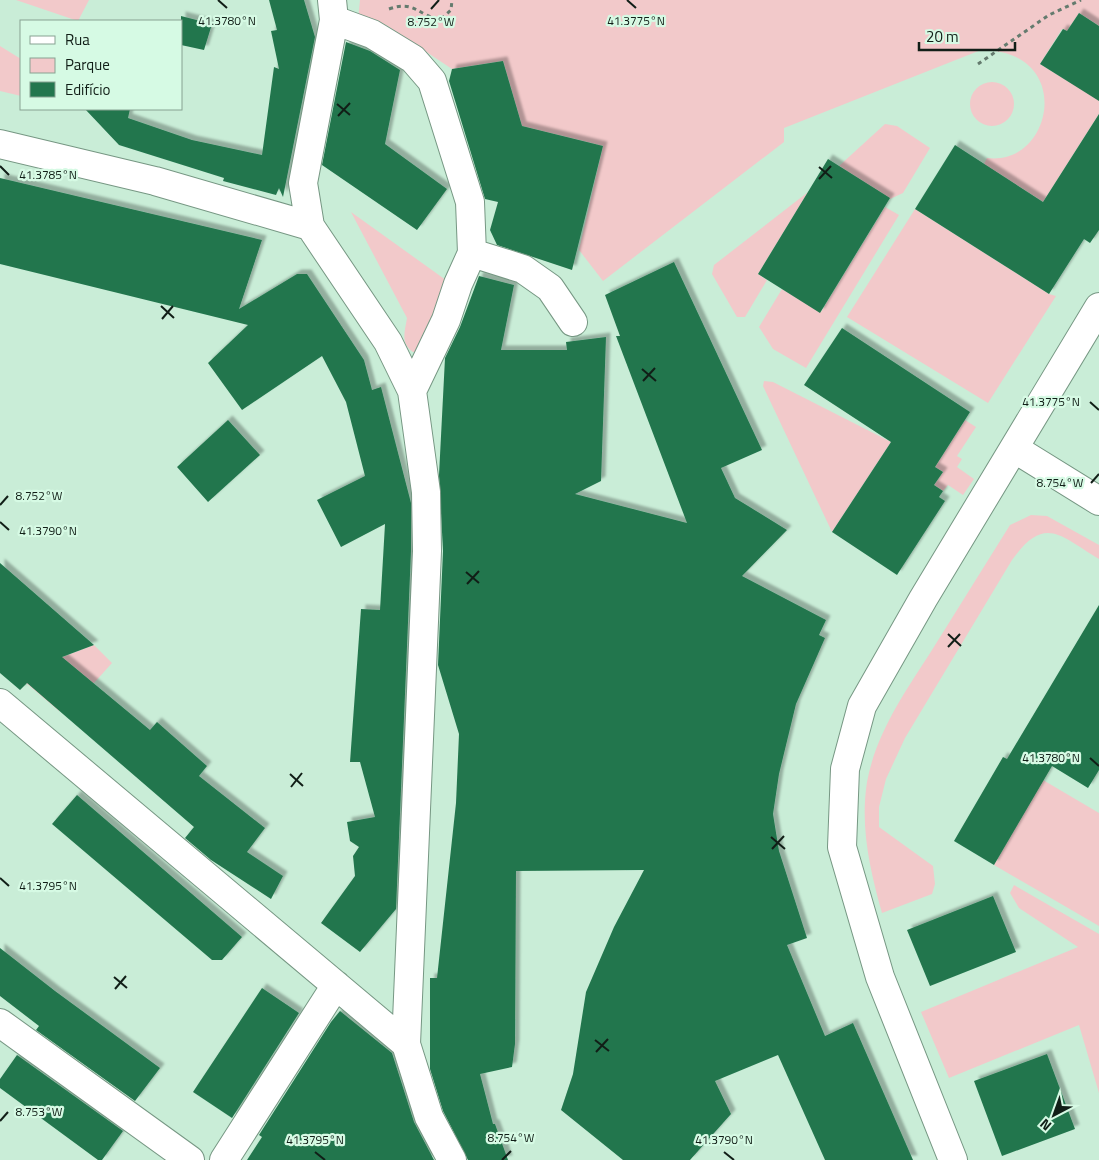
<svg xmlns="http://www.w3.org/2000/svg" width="1099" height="1160" viewBox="0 0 1099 1160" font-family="'Titillium Web',sans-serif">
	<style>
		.green { fill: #f2c9ca }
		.building { fill: #23764e; filter: url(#shadow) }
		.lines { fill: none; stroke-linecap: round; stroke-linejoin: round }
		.minor-casing { stroke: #769783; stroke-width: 30 }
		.path { stroke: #647b6e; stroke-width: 3; stroke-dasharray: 4 4; stroke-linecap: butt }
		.minor { stroke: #fff; stroke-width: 28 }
		.ticks { fill: none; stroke: #111e17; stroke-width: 2 }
		.ticks-label { font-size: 12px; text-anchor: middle; fill: #111e17; stroke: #d6fae4; stroke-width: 4.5; stroke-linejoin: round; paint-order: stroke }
	</style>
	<defs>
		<filter id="shadow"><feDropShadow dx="4.5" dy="-4.5" stdDeviation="1" flood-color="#0004"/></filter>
	</defs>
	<rect width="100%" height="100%" fill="#c9edd7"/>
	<path class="green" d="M 16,0 L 89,0 L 78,21 Z
		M 360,0 L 1099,0 L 1099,26 L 1079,13 L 1067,31 L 1062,29 L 1040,64 L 1066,80 L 1099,93 L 1099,114 L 1043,202 L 984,164 L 987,158 C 1053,167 1076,50 981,50 L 784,128 L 784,142 L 603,281 L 579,250 L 603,146 L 522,126 L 503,61 L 452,69 L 386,25 L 358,20 Z
		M 0,46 L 21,59 L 21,96 L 0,91 Z
		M970 104a22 22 0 1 1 44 0a22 22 0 1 1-44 0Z
		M 885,124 L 897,126 L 930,148 L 903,193 L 890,199 L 839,166 Z
		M 808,192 L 758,274 L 767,280 L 745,317 L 737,317 L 712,274 L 714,265 Z
		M 885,207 L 899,215 L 806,368 L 773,349 L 759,327 L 782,289 L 821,312 Z
		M 915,209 L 1049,294 L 1056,296 L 988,403 L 847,317 Z
		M 351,212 L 450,283 L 419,352 L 413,352 C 400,343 405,331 407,318 Z
		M 764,381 L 773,382 L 891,442 L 832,532 L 763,386 Z
		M 965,420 L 976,427 L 957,456 L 962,459 L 957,467 L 974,479 L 963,495 L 948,485 L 943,491 L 934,485 L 943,472 L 935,467 Z
		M 1031,515 L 1047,516 L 1099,545 L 1099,559 C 1060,536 1045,514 1012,560 L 905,738 L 886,779 L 879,807 L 879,827 L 933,866 L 935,884 L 932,894 L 882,913 C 870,870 860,827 867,782 C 876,733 905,692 932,650 C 958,608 984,567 1010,525 Z
		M 94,645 L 112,663 L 94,683 L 59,711 L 26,683 L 44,664 Z
		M 1043,780 L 1099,813 L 1099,926 L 994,865 Z
		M 1014,885 L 1099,934 L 1099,1093 L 1079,1025 L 949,1078 L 921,1012 L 1078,947 L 1019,908 L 1010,893 Z"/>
	<path class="building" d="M 269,0 L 304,0 L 315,37 L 283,197 L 279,188 L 276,195 L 223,181 L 224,178 L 119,145 L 85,109 L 130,109 L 128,118 L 192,140 L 262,155 L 274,67 L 279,69 L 271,31 L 277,30 Z
		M 1079,13 L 1099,26 L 1099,101 L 1040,64 L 1063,29 L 1067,31 Z
		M 181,16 L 212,24 L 204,50 L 181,45 Z
		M 346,42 L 370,51 L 400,70 L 385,144 L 447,189 L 417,230 L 322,165 Z
		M 503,61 L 522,126 L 603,146 L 572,270 L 497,245 L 490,230 L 498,202 L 485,199 L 449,81 L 452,69 Z
		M 1099,114 L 1099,230 L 1090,243 L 1084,239 L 1049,294 L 915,209 L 955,145 L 1043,202 Z
		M 828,159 L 890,198 L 820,313 L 758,274 Z
		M 0,178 L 262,240 L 239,309 L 297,274 L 307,274 L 364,360 L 372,390 L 381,387 L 411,503 L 411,551 L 396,909 L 360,952 L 321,923 L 355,876 L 353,856 L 359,847 L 350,841 L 347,822 L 375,817 L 360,762 L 350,762 L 361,609 L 380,610 L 385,524 L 341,547 L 317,500 L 365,476 L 346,402 L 322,356 L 242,410 L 208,363 L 248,325 L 0,264 Z
		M 674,262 L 762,450 L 721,468 L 735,498 L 787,530 L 742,576 L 826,620 L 819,635 L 825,638 L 796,704 L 779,774 L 773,814 L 779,851 L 807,938 L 787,945 L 825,1036 L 853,1023 L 913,1160 L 825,1160 L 778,1055 L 715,1081 L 731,1114 L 690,1160 L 623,1160 L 561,1110 L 573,1074 L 586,992 L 614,927 L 644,870 L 516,871 L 515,1044 L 512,1067 L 480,1074 L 493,1124 L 495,1124 L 508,1160 L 468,1160 L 443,1111 L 430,1069 L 430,978 L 437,978 L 456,803 L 459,734 L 438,665 L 443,551 L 439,475 L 445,358 L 460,327 L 479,276 L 514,285 L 501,350 L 567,350 L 566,342 L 606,337 L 601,481 L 575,494 L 687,523 L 616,336 L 620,336 L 605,295 Z
		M 842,328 L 970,412 L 935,467 L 943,472 L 934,485 L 943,491 L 939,497 L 945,501 L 897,575 L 832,532 L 891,442 L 804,385 Z
		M 228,420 L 260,455 L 208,502 L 177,467 Z
		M 0,563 L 94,645 L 62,657 L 150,730 L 157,722 L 207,766 L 199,776 L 265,828 L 247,852 L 283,876 L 271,899 L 211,860 L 185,838 L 194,827 L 27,683 L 20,690 L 0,673 Z
		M 1099,605 L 1099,770 L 1088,788 L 1052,766 L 994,865 L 954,841 L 1003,757 L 1007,759 Z
		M 77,795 L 242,937 L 222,960 L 212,960 L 52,824 Z
		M 993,896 L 1016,952 L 930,986 L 907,930 Z
		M 0,948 L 55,991 L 160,1068 L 135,1101 L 36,1030 L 39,1026 L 0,996 Z
		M 262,988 L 299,1013 L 232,1118 L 193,1092 Z
		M 340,1011 L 392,1053 L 414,1122 L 434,1160 L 247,1160 L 262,1137 L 259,1135 L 331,1022 Z
		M 1047,1054 L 1075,1129 L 1002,1156 L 974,1081 Z
		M 17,1055 L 123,1131 L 102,1160 L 98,1160 L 0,1088 L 0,1079 Z"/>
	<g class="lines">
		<g class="minor-casing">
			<path id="minor" d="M 332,0 L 334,20 L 303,183 L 310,226 L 388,342 L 412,391 L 426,492 L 427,551 L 406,1044
				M 334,20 L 372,34 L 413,59 L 432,81 L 470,202 L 472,253 L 523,269 L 550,288 L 573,322
				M 0,144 L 155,181 L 310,226
				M 412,391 L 446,320 L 458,284 L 472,253
				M 1015,449 L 1099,501
				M 0,703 L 406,1044 L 429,1117 L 452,1160
				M 0,1023 L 190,1160
				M 224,1160 L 336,985
				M 953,1160 L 880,977 L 842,847 L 845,769 L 862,706 L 923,599 L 1099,307"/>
		</g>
		<path class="path" d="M 389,9 C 414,0 418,15 440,20 L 451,10 L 452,0
			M 978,64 L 1049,15 L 1081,0"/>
		<use href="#minor" class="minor"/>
	</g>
	<path class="ticks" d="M 218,0 L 227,8M 627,0 L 636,8M 431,9 L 439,0M 337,104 L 350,115M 338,116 L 350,103M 0,166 L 9,175M 819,167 L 832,178M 819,179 L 831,166M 161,306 L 174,318M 162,319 L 173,306M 642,369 L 656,381M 643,381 L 655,368M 1090,402 L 1099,410M 1091,483 L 1099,474M 0,505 L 8,496M 0,522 L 9,530M 466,572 L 479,583M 467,584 L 479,571M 948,634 L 961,646M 948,647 L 960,634M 1090,758 L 1099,766M 290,774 L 303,786M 291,787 L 302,773M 771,837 L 785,849M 772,849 L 784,836M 0,878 L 9,886M 114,977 L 127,988M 115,989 L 126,976M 595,1040 L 609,1051M 596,1052 L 608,1039M 0,1121 L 8,1112M 315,1152 L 325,1160M 724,1152 L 734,1160M 502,1160 L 511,1151"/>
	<g class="ticks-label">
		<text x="227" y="25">41.3780°N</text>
		<text x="636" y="25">41.3775°N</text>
		<text x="431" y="26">8.752°W</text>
		<text x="48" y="179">41.3785°N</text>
		<text x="1051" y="406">41.3775°N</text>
		<text x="1060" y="487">8.754°W</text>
		<text x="39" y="500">8.752°W</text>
		<text x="48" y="535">41.3790°N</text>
		<text x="1051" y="762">41.3780°N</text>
		<text x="48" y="890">41.3795°N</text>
		<text x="39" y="1116">8.753°W</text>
		<text x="511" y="1142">8.754°W</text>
		<text x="315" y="1144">41.3795°N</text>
		<text x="724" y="1144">41.3790°N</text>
	</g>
	<rect x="20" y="20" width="162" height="90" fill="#d6fae4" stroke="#87a292"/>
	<rect x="30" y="36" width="25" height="8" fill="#ffffff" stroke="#87a292"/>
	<text x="65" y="45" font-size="15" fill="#111e17">Rua</text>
	<rect x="30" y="58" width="25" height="15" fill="#f2c9ca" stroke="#87a292"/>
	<text x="65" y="70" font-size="15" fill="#111e17">Parque</text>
	<rect x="30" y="82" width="25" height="15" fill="#23764e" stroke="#87a292"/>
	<text x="65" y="95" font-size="15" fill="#111e17">Edifício</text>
	<g transform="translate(1054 1115) rotate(221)" stroke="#d6fae4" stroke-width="4" paint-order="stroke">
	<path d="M0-4L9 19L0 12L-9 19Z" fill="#111e17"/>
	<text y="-8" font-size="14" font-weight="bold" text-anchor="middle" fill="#111e17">N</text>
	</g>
	<path d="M919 42v8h96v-8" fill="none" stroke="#111e17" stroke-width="2.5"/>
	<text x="926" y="42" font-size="15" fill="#111e17" stroke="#d6fae4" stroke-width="4" paint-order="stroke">20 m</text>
</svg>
